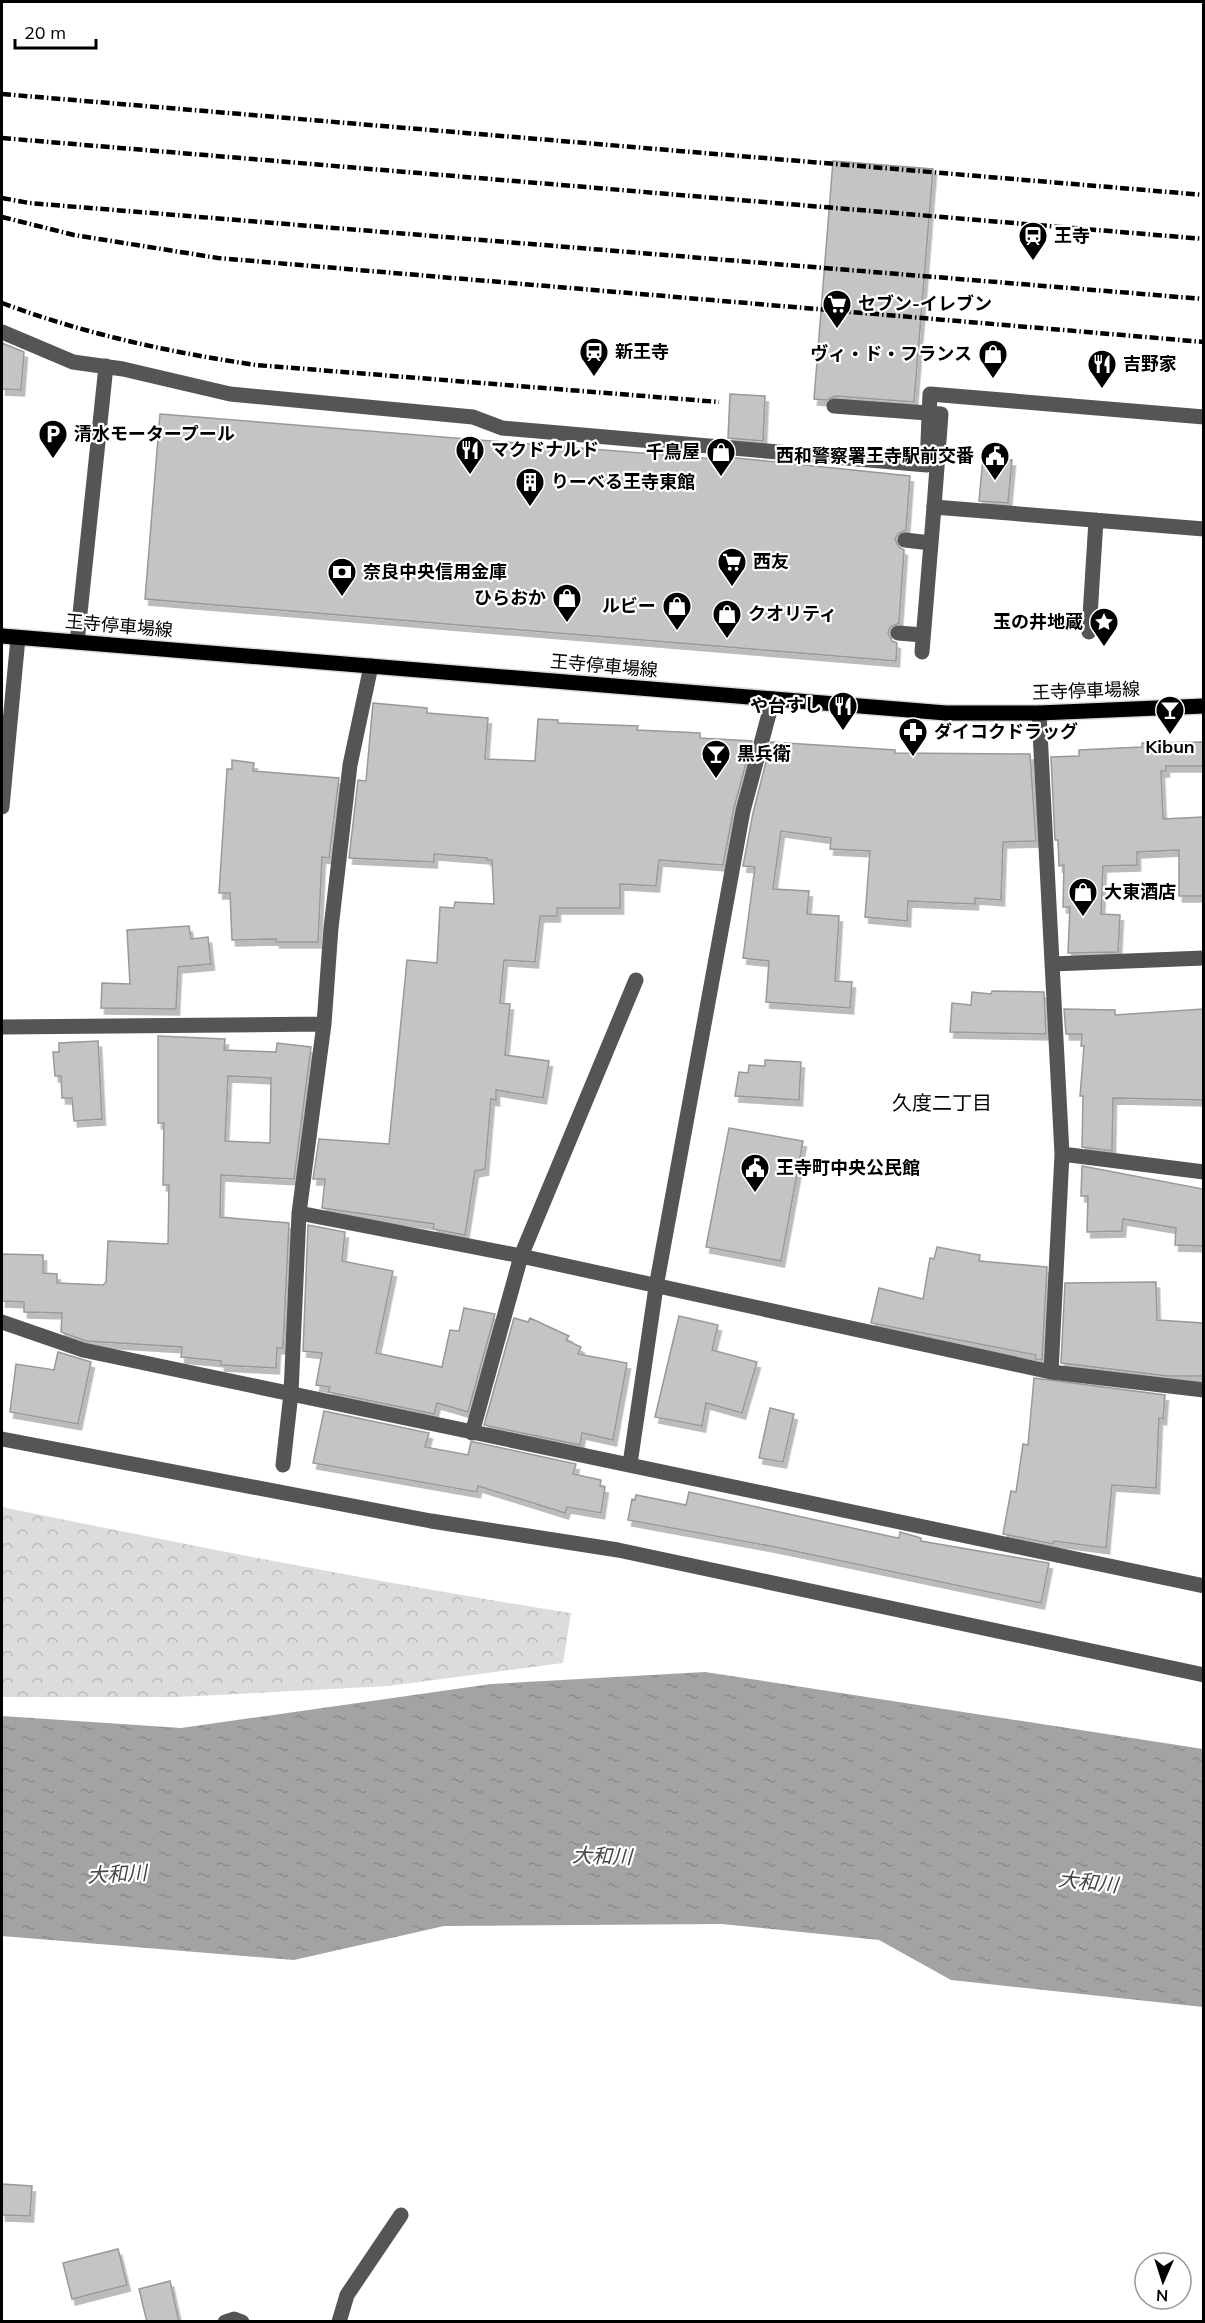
<svg xmlns="http://www.w3.org/2000/svg" width="1205" height="2323" viewBox="0 0 1205 2323" font-family="Mulish,'Noto Sans JP',sans-serif">
	<style>
		.forest { fill: url(#forest-crowns) }
		.water { fill: url(#water-ripples) }
		.building { fill: #c4c4c4; stroke: #999; stroke-width: 1.5; fill-rule: evenodd; filter: url(#shadow) }
		.lines { fill: none; stroke-linecap: round; stroke-linejoin: round }
		.major-casing { stroke: #dbdbdb; stroke-width: 18 }
		.minor { stroke: #555; stroke-width: 15 }
		.major { stroke: #000; stroke-width: 15 }
		.rail { stroke: #000; stroke-width: 4.5; stroke-dasharray: 9 3 1.5 3; stroke-linecap: butt }
		.minor-bridge { stroke: #555; stroke-width: 15 }
		.labels { text-anchor: middle; stroke-width: 4.5; stroke-linejoin: round; paint-order: stroke }
		.poi-label { font-size: 18px; font-weight: bold; fill: #000; stroke: #fff; text-anchor: start }
		.street-label { font-size: 18px; fill: #000; stroke: #fff }
		.neighbourhood-label { font-size: 20px; fill: #000; stroke: #fff }
		.water-label { font-size: 20px; font-style: italic; fill: #444; stroke: #fff }
	</style>
	<defs>
		<pattern id="forest-crowns" width="20" height="18" patternUnits="userSpaceOnUse" patternTransform="scale(1.5)"><rect width="20" height="18" fill="#dcdcdc"/><path d="M2 6a3 3 0 1 1 6 0M12 15a3 3 0 1 1 6 0" fill="none" stroke="#bbb"/></pattern>
		<pattern id="water-ripples" width="26" height="14" patternUnits="userSpaceOnUse" patternTransform="scale(1.5)"><rect width="26" height="14" fill="#a3a3a3"/><path d="M2 4q2-2 4 0t4 0M15 11q2-2 4 0t4 0" fill="none" stroke="#8b8b8b"/></pattern>
		<filter id="shadow"><feDropShadow dx="3.5" dy="6" stdDeviation="0" flood-color="#0004"/></filter>
	</defs>
	<rect width="100%" height="100%" fill="#fff"/>
	<path class="forest" d="M 2,1507 C 191,1546 380,1583 571,1613 L 563,1663 L 389,1686 L 177,1697 L 2,1697 Z"/>
	<path class="water" d="M 705,1672 L 1203,1749 L 1203,2007 L 951,1980 L 879,1940 L 722,1924 L 444,1926 L 294,1960 L 2,1936 L 2,1716 L 181,1728 L 491,1684 Z"/>
	<path class="building" d="M 833,161 L 933,169 L 914,402 L 835,396 L 827,400 L 814,399 Z
		M 2,343 L 24,352 L 21,390 L 2,389 Z
		M 730,394 L 765,396 L 763,441 L 728,438 Z
		M 160,414 L 727,460 L 727,457 L 910,476 L 906,530 L 898,534 L 895,539 L 899,547 L 904,550 L 899,623 L 890,627 L 888,633 L 892,641 L 897,643 L 896,661 L 145,599 Z
		M 983,458 L 1012,460 L 1008,503 L 979,501 Z
		M 373,703 L 427,708 L 427,713 L 488,718 L 485,759 L 535,761 L 538,719 L 558,720 L 558,723 L 638,726 L 637,730 L 700,733 L 700,738 L 752,741 L 734,808 L 723,865 L 659,860 L 656,886 L 620,884 L 620,908 L 557,908 L 557,916 L 540,916 L 535,962 L 504,960 L 500,1003 L 510,1004 L 505,1055 L 549,1061 L 543,1098 L 496,1090 L 496,1100 L 491,1099 L 485,1169 L 475,1171 L 465,1235 L 433,1229 L 434,1224 L 322,1208 L 325,1179 L 313,1179 L 319,1139 L 389,1144 L 407,960 L 437,963 L 440,907 L 454,908 L 455,902 L 494,904 L 492,860 L 487,860 L 487,858 L 434,854 L 434,862 L 349,858 L 358,780 L 366,781 Z
		M 771,742 L 895,750 L 895,753 L 1030,754 L 1036,841 L 1003,842 L 1001,900 L 975,898 L 975,904 L 908,901 L 907,921 L 865,917 L 870,851 L 830,849 L 831,838 L 781,831 L 773,889 L 809,891 L 807,914 L 839,916 L 835,981 L 852,982 L 850,1008 L 766,1002 L 769,961 L 743,958 L 755,867 L 743,866 L 753,813 Z
		M 1203,742 L 1203,766 L 1166,766 L 1166,771 L 1161,771 L 1163,819 L 1203,817 L 1203,896 L 1179,896 L 1179,850 L 1137,852 L 1137,865 L 1103,866 L 1101,914 L 1120,915 L 1118,952 L 1068,953 L 1070,907 L 1063,907 L 1064,865 L 1059,866 L 1058,840 L 1055,840 L 1051,757 L 1079,756 L 1079,750 L 1142,747 L 1142,743 Z
		M 232,760 L 254,763 L 253,771 L 339,778 L 329,858 L 322,857 L 318,942 L 276,942 L 276,939 L 232,940 L 230,893 L 219,893 L 227,769 L 232,769 Z
		M 189,926 L 191,939 L 208,937 L 211,964 L 178,967 L 176,1009 L 101,1008 L 102,983 L 130,984 L 127,930 Z
		M 992,991 L 1044,992 L 1046,1034 L 950,1032 L 952,1003 L 971,1005 L 972,992 L 991,994 Z
		M 1064,1009 L 1115,1010 L 1115,1015 L 1203,1009 L 1203,1100 L 1113,1098 L 1112,1151 L 1082,1147 L 1083,1096 L 1080,1096 L 1084,1046 L 1081,1046 L 1082,1034 L 1066,1034 Z
		M 158,1036 L 225,1039 L 224,1050 L 276,1052 L 277,1043 L 311,1047 L 294,1179 L 221,1175 L 220,1217 L 289,1223 L 283,1348 L 277,1348 L 276,1368 L 221,1365 L 221,1361 L 181,1357 L 182,1347 L 86,1341 L 61,1332 L 62,1313 L 24,1312 L 24,1302 L 2,1301 L 2,1254 L 43,1255 L 43,1273 L 57,1274 L 57,1283 L 103,1285 L 106,1282 L 108,1241 L 168,1244 L 169,1185 L 163,1185 L 164,1123 L 158,1123 ZM 228,1076 L 271,1078 L 270,1143 L 225,1141 Z
		M 98,1041 L 102,1119 L 74,1121 L 72,1098 L 62,1098 L 61,1076 L 55,1076 L 53,1052 L 59,1052 L 59,1043 Z
		M 765,1060 L 801,1062 L 799,1100 L 735,1096 L 739,1072 L 748,1073 L 749,1065 L 765,1066 Z
		M 729,1128 L 803,1141 L 781,1261 L 706,1247 Z
		M 1082,1166 L 1203,1189 L 1203,1246 L 1175,1245 L 1176,1228 L 1123,1219 L 1122,1231 L 1087,1232 L 1088,1196 L 1081,1196 Z
		M 308,1225 L 345,1232 L 342,1261 L 393,1271 L 376,1353 L 442,1367 L 450,1330 L 459,1331 L 464,1308 L 495,1314 L 468,1412 L 437,1403 L 434,1414 L 328,1392 L 330,1387 L 316,1385 L 322,1353 L 303,1351 Z
		M 937,1247 L 980,1255 L 979,1261 L 1047,1267 L 1042,1360 L 1035,1359 L 1036,1355 L 871,1323 L 879,1288 L 923,1299 L 930,1258 L 934,1259 Z
		M 1156,1282 L 1157,1320 L 1203,1323 L 1203,1376 L 1167,1376 L 1061,1363 L 1065,1283 Z
		M 679,1316 L 718,1325 L 712,1350 L 757,1362 L 742,1413 L 706,1403 L 702,1426 L 655,1417 Z
		M 514,1318 L 528,1322 L 530,1318 L 569,1336 L 566,1340 L 581,1347 L 578,1354 L 627,1363 L 613,1440 L 582,1433 L 580,1445 L 484,1425 Z
		M 58,1352 L 91,1362 L 78,1424 L 10,1412 L 16,1364 L 54,1370 Z
		M 1034,1378 L 1165,1395 L 1163,1419 L 1159,1418 L 1156,1488 L 1112,1485 L 1106,1548 L 1054,1541 L 1053,1544 L 1003,1534 L 1011,1491 L 1016,1492 L 1023,1444 L 1028,1445 Z
		M 770,1408 L 794,1414 L 783,1462 L 759,1458 Z
		M 324,1411 L 429,1433 L 425,1447 L 468,1455 L 471,1442 L 474,1442 L 576,1464 L 573,1474 L 601,1480 L 600,1486 L 605,1487 L 601,1513 L 567,1507 L 565,1513 L 478,1486 L 477,1492 L 313,1463 Z
		M 689,1492 L 893,1537 L 899,1538 L 900,1532 L 921,1538 L 921,1541 L 1049,1563 L 1041,1603 L 770,1546 L 628,1520 L 632,1499 L 635,1500 L 636,1495 L 686,1505 Z
		M 2,2184 L 32,2186 L 30,2216 L 2,2215 Z
		M 118,2249 L 127,2285 L 72,2299 L 63,2263 Z
		M 170,2281 L 179,2322 L 147,2322 L 139,2289 Z"/>
	<g class="lines">
		<g class="major-casing">
			<path id="major" d="M 2,636 L 946,713 L 1039,713 L 1204,706"/>
		</g>
		<path class="minor" d="M 2,332 L 73,362 L 123,369 L 230,394 L 473,417 L 502,428 L 927,465 L 930,394 L 1204,417
			M 905,540 L 931,543
			M 1089,632 L 1096,520
			M 898,633 L 923,635
			M 77,642 L 106,366
			M 922,652 L 934,507 L 1204,529
			M 1039,713 L 1062,1154 L 1051,1372
			M 2,807 L 18,638
			M 1052,964 L 1204,958
			M 2,1027 L 324,1024
			M 1062,1154 L 1204,1172
			M 299,1213 L 521,1256 L 1051,1372 L 1204,1390
			M 2,1322 L 83,1350 L 1204,1586
			M 472,1433 L 521,1256 L 636,980
			M 2,1439 L 431,1521 L 618,1550 L 1204,1675
			M 630,1464 L 656,1287 L 743,811 L 773,699
			M 283,1465 L 291,1393 L 299,1213 L 324,1024 L 331,928 L 350,765 L 371,666
			M 225,2322 L 234,2319 L 242,2322
			M 339,2322 L 347,2295 L 401,2215"/>
		<use href="#major" class="major"/>
		<path class="rail" d="M 2,94 L 1204,195
			M 2,138 L 1204,239
			M 2,198 L 29,203 L 1204,299
			M 2,217 L 74,235 L 218,258 L 1204,342
			M 2,303 C 85,334 168,352 256,365 L 719,402"/>
		<path class="minor-bridge" d="M 834,406 L 941,414 L 934,507"/>
	</g>
	<defs>
		<g id="station-pin" transform="scale(1.5)"><path d="M0 17L-7.5 6A9.5 9.5 0 1 1 7.5 6Z" fill="#000" stroke="#fff"/><path d="M-3-6H3Q5-6 5-4V2Q5 4 3 4L4.5 6H3L1.5 4h-3L-3 6H-4.5L-3 4Q-5 4-5 2V-4Q-5-6-3-6ZM-3.5-4v3h7v-3ZM-3.5 1v1.5H-2V1ZM2 1v1.5H3.5V1Z" fill="#fff"/></g>
		<g id="supermarket-pin" transform="scale(1.5)"><path d="M0 17L-7.5 6A9.5 9.5 0 1 1 7.5 6Z" fill="#000" stroke="#fff"/><path d="M-6-5.5h2.5l.6 2H6L4.5 2H-2.5L-4.4-4H-6ZM-1.5 3.2a1.3 1.3 0 1 0 .1 0ZM3 3.2a1.3 1.3 0 1 0 .1 0Z" fill="#fff"/></g>
		<g id="shop-pin" transform="scale(1.5)"><path d="M0 17L-7.5 6A9.5 9.5 0 1 1 7.5 6Z" fill="#000" stroke="#fff"/><path d="M-5-2.5h2.3a2.7 3.5 0 0 1 5.4 0H5L5.5 6h-11ZM-1.5-2.5h3a1.5 2.3 0 0 0-3 0Z" fill="#fff"/></g>
		<g id="restaurant-pin" transform="scale(1.5)"><path d="M0 17L-7.5 6A9.5 9.5 0 1 1 7.5 6Z" fill="#000" stroke="#fff"/><path d="M-5-6h1v4h1v-4h1v4h1v-4h1v5L-1.5 .5V6h-2V.5L-5-1ZM5-6V6H3V1.5H1.5Q1.5-4 5-6Z" fill="#fff"/></g>
		<g id="parking-pin" transform="scale(1.5)"><path d="M0 17L-7.5 6A9.5 9.5 0 1 1 7.5 6Z" fill="#000" stroke="#fff"/><path d="M-3.5-5.5H1a3.5 3.5 0 0 1 0 7H-1V5.5H-3.5ZM-1-3.4V-.6H.8a1.4 1.4 0 0 0 0-2.8Z" fill="#fff"/></g>
		<g id="civic-pin" transform="scale(1.5)"><path d="M0 17L-7.5 6A9.5 9.5 0 1 1 7.5 6Z" fill="#000" stroke="#fff"/><path d="M-.6-6.5H3V-4.5H.6V-3L4-1V1h2V6H-6V1h2V-1L-.6-3ZM-1.2 2.5V6h2.4V2.5Z" fill="#fff"/></g>
		<g id="building-pin" transform="scale(1.5)"><path d="M0 17L-7.5 6A9.5 9.5 0 1 1 7.5 6Z" fill="#000" stroke="#fff"/><path d="M-4-6H4V6H1V3H-1V6H-4ZM-2.5-4.3h1.7v1.8h-1.7ZM.8-4.3h1.7v1.8H.8ZM-2.5-1h1.7V.8h-1.7ZM.8-1h1.7V.8H.8Z" fill="#fff"/></g>
		<g id="bank-pin" transform="scale(1.5)"><path d="M0 17L-7.5 6A9.5 9.5 0 1 1 7.5 6Z" fill="#000" stroke="#fff"/><path d="M-6-4H6V4H-6ZM0-2.3a2.3 2.3 0 1 0 0 4.6a2.3 2.3 0 1 0 0-4.6Z" fill="#fff"/></g>
		<g id="sight-pin" transform="scale(1.5)"><path d="M0 17L-7.5 6A9.5 9.5 0 1 1 7.5 6Z" fill="#000" stroke="#fff"/><path d="M0-6L1.8-2.2L6-1.7L2.9 1.2L3.7 5.4L0 3.3L-3.7 5.4L-2.9 1.2L-6-1.7L-1.8-2.2Z" fill="#fff"/></g>
		<g id="bar-pin" transform="scale(1.5)"><path d="M0 17L-7.5 6A9.5 9.5 0 1 1 7.5 6Z" fill="#000" stroke="#fff"/><path d="M-6-5H6L.8 .8V4.5H3.5V6h-7V4.5H-.8V.8Z" fill="#fff"/></g>
		<g id="pharmacy-pin" transform="scale(1.5)"><path d="M0 17L-7.5 6A9.5 9.5 0 1 1 7.5 6Z" fill="#000" stroke="#fff"/><path d="M-2-6h4v4h4v4h-4v4h-4v-4h-4v-4h4Z" fill="#fff"/></g>
	</defs>
	<g fill-rule="evenodd">
		<use href="#station-pin" x="1033" y="236"/>
		<use href="#supermarket-pin" x="837" y="304"/>
		<use href="#station-pin" x="594" y="352"/>
		<use href="#shop-pin" x="993" y="354"/>
		<use href="#restaurant-pin" x="1102" y="364"/>
		<use href="#parking-pin" x="53" y="434"/>
		<use href="#restaurant-pin" x="470" y="450"/>
		<use href="#shop-pin" x="721" y="452"/>
		<use href="#civic-pin" x="995" y="456"/>
		<use href="#building-pin" x="530" y="482"/>
		<use href="#supermarket-pin" x="732" y="562"/>
		<use href="#bank-pin" x="342" y="572"/>
		<use href="#shop-pin" x="567" y="598"/>
		<use href="#shop-pin" x="677" y="606"/>
		<use href="#shop-pin" x="727" y="614"/>
		<use href="#sight-pin" x="1104" y="622"/>
		<use href="#restaurant-pin" x="843" y="706"/>
		<use href="#bar-pin" x="1170" y="710"/>
		<use href="#pharmacy-pin" x="913" y="732"/>
		<use href="#bar-pin" x="716" y="754"/>
		<use href="#shop-pin" x="1083" y="892"/>
		<use href="#civic-pin" x="755" y="1168"/>
	</g>
	<g class="labels">
		<g class="poi-label">
			<text x="1054" y="242">王寺</text>
			<text x="858" y="310">セブン-イレブン</text>
			<text x="615" y="358">新王寺</text>
			<text x="972" y="360" text-anchor="end">ヴィ・ド・フランス</text>
			<text x="1123" y="370">吉野家</text>
			<text x="74" y="440">清水モータープール</text>
			<text x="491" y="456">マクドナルド</text>
			<text x="700" y="458" text-anchor="end">千鳥屋</text>
			<text x="974" y="462" text-anchor="end">西和警察署王寺駅前交番</text>
			<text x="551" y="488">りーべる王寺東館</text>
			<text x="753" y="568">西友</text>
			<text x="363" y="578">奈良中央信用金庫</text>
			<text x="546" y="604" text-anchor="end">ひらおか</text>
			<text x="656" y="612" text-anchor="end">ルビー</text>
			<text x="748" y="620">クオリティ</text>
			<text x="1083" y="628" text-anchor="end">玉の井地蔵</text>
			<text x="822" y="712" text-anchor="end">や台すし</text>
			<text x="934" y="738">ダイコクドラッグ</text>
			<text x="1170" y="753" text-anchor="middle">Kibun</text>
			<text x="737" y="760">黒兵衛</text>
			<text x="1104" y="898">大東酒店</text>
			<text x="776" y="1174">王寺町中央公民館</text>
		</g>
		<g class="street-label">
			<text transform="translate(119 626) rotate(5)" y="6">王寺停車場線</text>
			<text transform="translate(604 666) rotate(5)" y="6">王寺停車場線</text>
			<text transform="translate(1086 691) rotate(-2)" y="6">王寺停車場線</text>
		</g>
		<g class="neighbourhood-label">
			<text x="942" y="1110">久度二丁目</text>
		</g>
		<g class="water-label">
			<text transform="translate(602 1856) rotate(2)" y="7">大和川</text>
			<text transform="translate(117 1874) rotate(-3)" y="7">大和川</text>
			<text transform="translate(1088 1882) rotate(6)" y="7">大和川</text>
		</g>
	</g>
	<rect width="1205" height="2323" fill="none" stroke="#000000" stroke-width="6"/>
	<g transform="translate(1163 2281) rotate(183)"><circle r="28" fill="#ffffff" stroke="#999999" stroke-width="1.5"/>
	<path d="M0-4.5L10 22L0 15L-10 22Z" fill="#000000"/>
	<text y="-9" font-size="16" font-weight="bold" text-anchor="middle" fill="#000000">N</text>
	</g>
	<path d="M15 39v9h81v-9" fill="none" stroke="#000000" stroke-width="3"/>
	<text x="24" y="39" font-size="18" fill="#000000" stroke="#ffffff" stroke-width="4.5" paint-order="stroke">20 m</text>
</svg>
